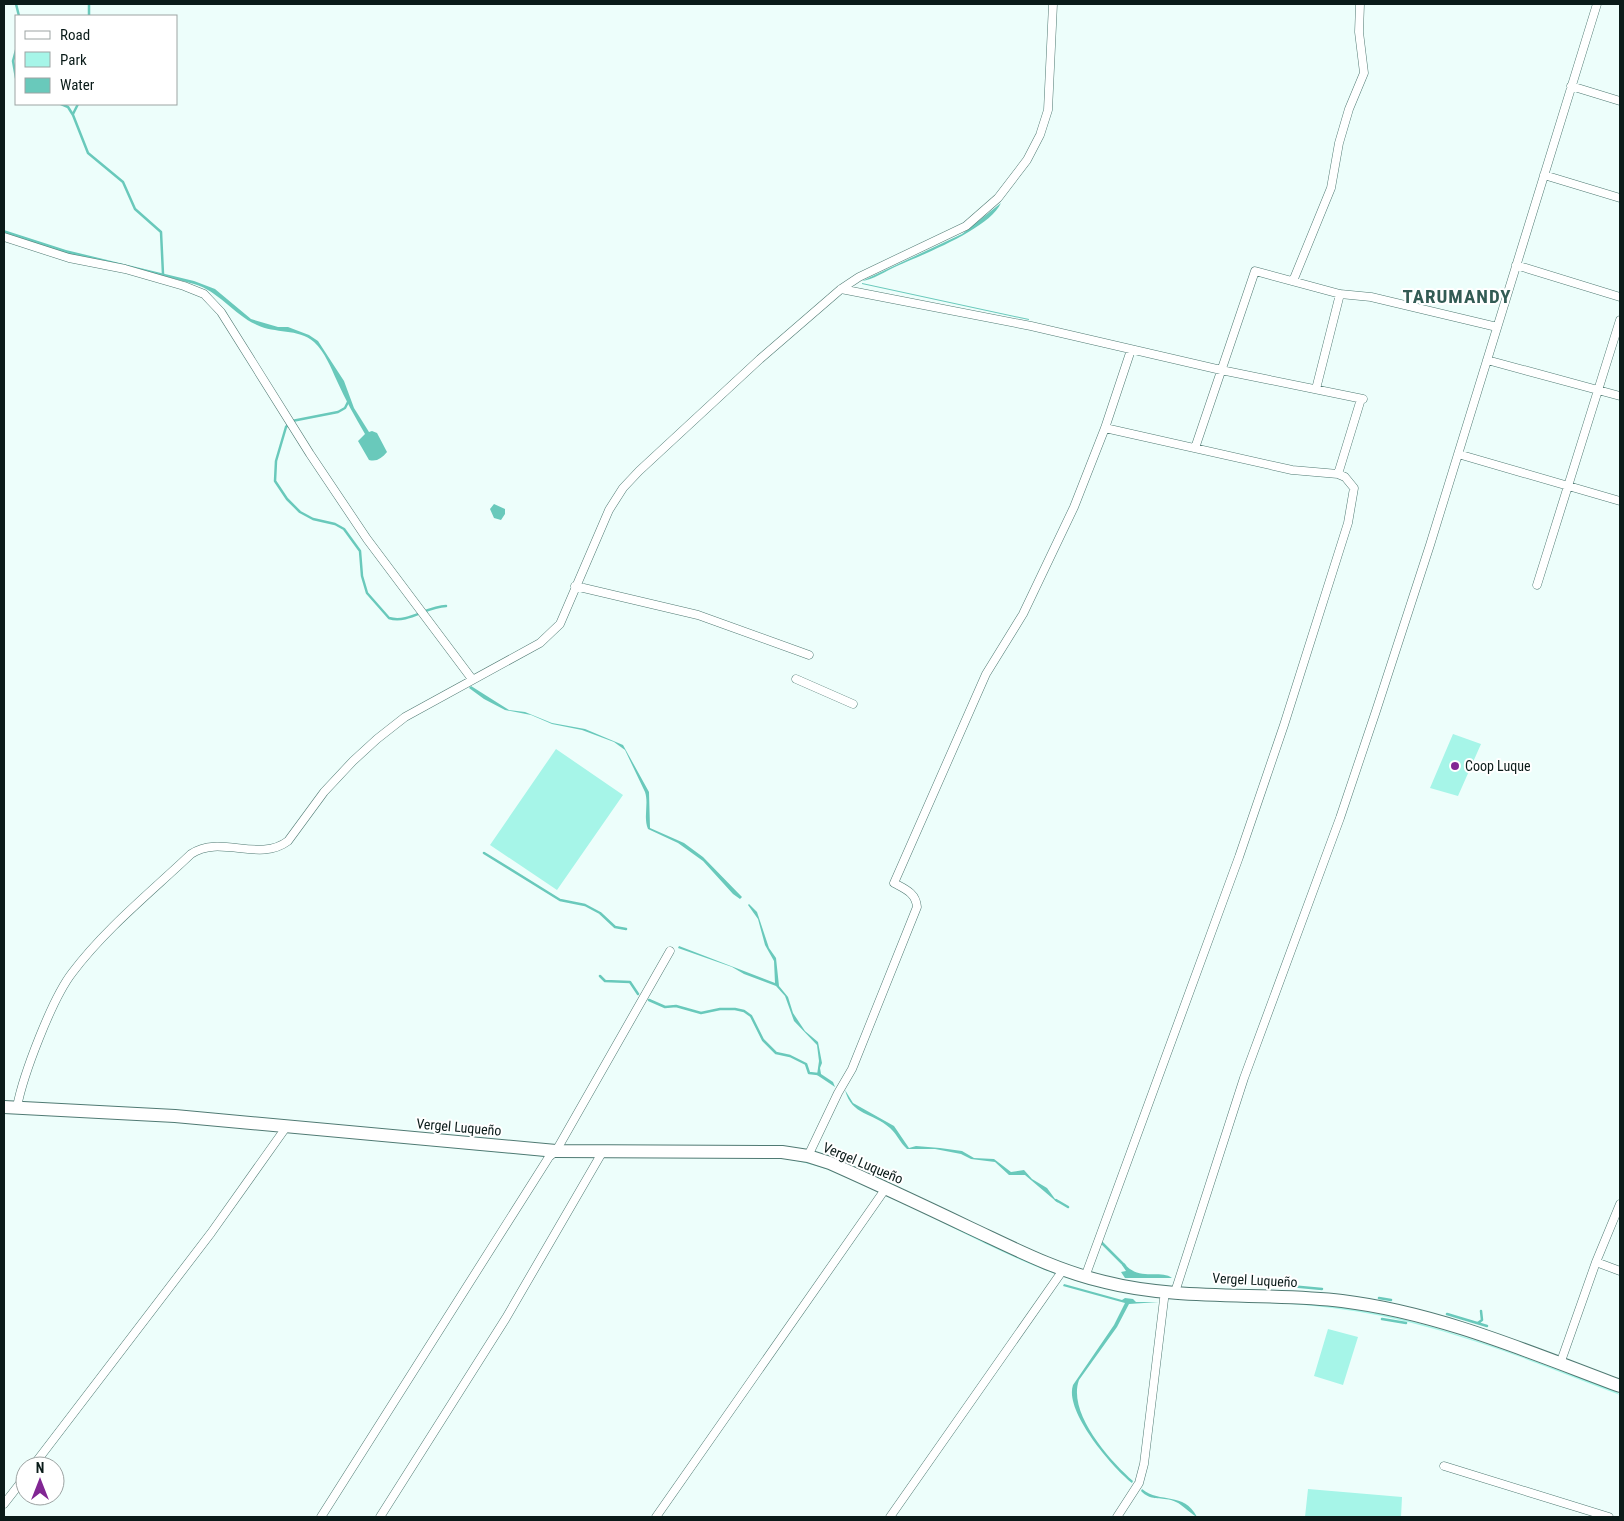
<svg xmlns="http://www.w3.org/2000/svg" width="1624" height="1521" viewBox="0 0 1624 1521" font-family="'Roboto Condensed',sans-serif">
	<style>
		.green { fill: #a6f5e8 }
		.water { fill: #69c9bb }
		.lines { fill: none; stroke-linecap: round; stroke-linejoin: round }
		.stream { stroke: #69c9bb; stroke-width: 2.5 }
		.minor-casing { stroke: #507a73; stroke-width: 9 }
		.primary-casing { stroke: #507a73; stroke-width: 14 }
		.minor { stroke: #fff; stroke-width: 8 }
		.primary { stroke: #fff; stroke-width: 12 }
		.poi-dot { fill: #812693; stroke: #fff; stroke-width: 2 }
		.labels { text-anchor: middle; stroke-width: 4; stroke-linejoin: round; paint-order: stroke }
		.poi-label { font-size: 14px; fill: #0a1b19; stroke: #fff; text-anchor: start }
		.street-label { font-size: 14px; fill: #0a1b19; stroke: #fff }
		.district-label { font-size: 19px; font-weight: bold; letter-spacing: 1px; fill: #325b54; stroke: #fff }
	</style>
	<rect width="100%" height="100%" fill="#edfefb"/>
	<path class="green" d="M 1453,734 L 1481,744 L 1458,796 L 1430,788 Z
		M 556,749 L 623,795 L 557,890 L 490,845 Z
		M 4,1111 L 199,1122 L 548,1156 L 764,1155 L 799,1158 L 829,1167 L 1054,1272 C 1145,1303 1239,1295 1332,1306 C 1411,1316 1484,1342 1558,1370 C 1569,1374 1615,1388 1620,1395 C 1526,1359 1433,1320 1332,1308 C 1251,1298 1169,1306 1090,1285 C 1020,1266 953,1226 888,1196 C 845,1176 812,1159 764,1157 L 548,1157 L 198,1124 Z
		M 1328,1329 L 1358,1337 L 1343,1385 L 1314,1376 Z
		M 1308,1489 L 1402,1497 L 1401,1517 L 1305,1517 Z"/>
	<path class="water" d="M 1001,203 C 989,229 924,254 897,266 C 886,271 872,280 862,281 L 962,234 Z
		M 4,230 L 66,250 L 194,281 L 215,289 L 251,319 L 278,327 L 288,327 L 309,335 L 318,341 L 344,381 L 354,408 L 369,432 L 372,431 L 377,433 L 387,452 C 382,458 377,462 369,460 L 358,441 L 365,434 C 355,417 345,399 337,381 C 331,368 325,352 314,342 C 298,328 275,334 257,325 C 234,315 219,291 194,284 C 151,272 108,264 65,254 C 44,249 24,240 4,234 Z
		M 862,283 L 1029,319 L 1029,320 L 862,284 Z
		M 494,504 L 505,509 L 505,514 L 501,520 L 494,518 L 490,509 Z
		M 471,686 L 509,710 L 525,712 L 552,723 L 585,729 L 623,745 L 649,792 L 650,828 L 684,843 L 703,857 L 742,897 L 740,899 L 733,894 L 703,861 L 678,843 L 648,829 C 643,817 649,804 645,792 L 625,750 L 614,742 L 582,730 L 552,724 L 531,715 L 505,710 L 484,699 L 469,688 Z
		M 749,904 L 757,912 L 769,948 L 776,958 L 779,986 L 788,997 L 793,1013 L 805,1031 L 818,1042 L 822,1063 L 820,1068 L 821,1074 L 833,1082 L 835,1087 L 817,1075 L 819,1061 L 817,1045 L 794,1021 L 785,996 L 776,986 L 744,974 L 732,967 L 678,948 L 679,946 L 775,983 L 774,961 L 765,945 L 758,919 L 748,905 Z
		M 845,1090 L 853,1103 L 894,1126 L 909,1148 L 916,1146 L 940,1148 L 962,1151 L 974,1158 L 994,1159 L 1011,1172 L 1024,1170 L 1032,1179 L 1047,1188 L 1058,1203 L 1025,1175 L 1009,1175 L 995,1162 L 971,1159 L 961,1154 L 935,1149 L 907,1149 C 900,1143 897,1134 890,1128 C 872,1112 852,1116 845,1090 Z
		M 1124,1263 C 1138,1282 1161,1269 1172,1278 L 1125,1278 L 1121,1272 L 1126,1271 L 1122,1265 Z
		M 1064,1284 L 1122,1300 L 1125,1298 L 1133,1299 L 1136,1302 L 1159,1302 L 1129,1304 L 1117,1327 L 1079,1380 C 1067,1413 1110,1461 1133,1481 L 1132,1483 C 1112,1467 1064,1411 1073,1385 L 1114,1325 L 1125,1303 L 1063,1286 Z
		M 1142,1489 C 1160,1504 1184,1491 1197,1517 C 1189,1513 1182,1503 1171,1500 C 1159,1497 1151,1501 1141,1491 Z"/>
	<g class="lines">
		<path class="stream" d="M 16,4 L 19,16
			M 89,4 L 89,16
			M 16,50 L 13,61 L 16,78
			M 61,104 L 68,107 L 73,115 L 88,153 L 123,182 L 135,209 L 161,232 L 163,274
			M 73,114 L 78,104
			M 348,402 L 345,408 L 338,412 L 292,421 L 286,427 L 276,461 L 275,481 L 287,499 L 300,512 L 313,519 L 335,524 L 344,529 L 360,551 L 362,576 L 367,593 L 389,618 C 408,624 427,606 446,606
			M 484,853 L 560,900 L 585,905 L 600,913 L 615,927 L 626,929
			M 600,976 L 605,981 L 630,982 L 638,994
			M 649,1000 L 665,1007 L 676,1006 L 701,1013 L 720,1009 L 735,1009 L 744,1011 L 751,1016 L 763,1040 L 776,1053 L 790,1056 L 806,1064 L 809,1073 L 818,1074
			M 1056,1200 L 1068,1207
			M 1102,1243 L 1125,1266
			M 1290,1286 L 1322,1289
			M 1379,1298 L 1391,1300
			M 1447,1314 L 1487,1326
			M 1382,1319 L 1406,1323
			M 1478,1323 L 1482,1320 L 1481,1311"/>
		<g class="minor-casing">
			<path id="minor" d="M 1571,86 L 1620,101
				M 1544,175 L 1620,198
				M 4,237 L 69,258 L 125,269 L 184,286 L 204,294 L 221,312 L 310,454 L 367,539 L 472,679
				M 1516,265 L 1620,297
				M 1293,281 L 1331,188 L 1339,143 L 1349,109 L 1364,73 L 1359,32 L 1360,4
				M 841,289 L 1031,326 L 1221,370 L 1363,399
				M 1487,360 L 1620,396
				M 1316,389 L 1340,294
				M 1195,448 L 1255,271 L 1340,294 L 1371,297 L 1497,327
				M 1458,454 L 1620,501
				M 1338,474 L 1361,399
				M 1537,585 L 1620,320
				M 575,586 L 698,615 L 809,655
				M 796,679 L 853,704
				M 17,1107 C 23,1075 52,999 72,973 C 105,929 151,892 191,854 C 220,834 259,863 288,841 L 324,792 L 353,761 L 377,739 L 405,717 L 540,643 L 560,624 L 609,510 L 623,488 L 639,471 L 760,359 L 841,289 L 859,277 L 966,226 L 998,198 L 1027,160 L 1040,135 L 1048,110 L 1053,4
				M 808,1156 L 838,1093 L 852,1069 L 917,907 C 916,893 905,889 894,883 L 986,674 L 1023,614 L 1074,507 L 1105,428 L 1131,350
				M 1596,1262 L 1620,1271
				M 1085,1277 L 1239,857 L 1284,725 L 1348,523 L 1354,488 L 1345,477 L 1338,474 L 1292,470 L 1105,428
				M 1175,1292 L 1244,1078 L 1340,818 L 1376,711 L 1430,545 L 1597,4
				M 1560,1364 L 1596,1262 L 1620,1204
				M 33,1466 L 211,1233 L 287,1126
				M 1444,1466 L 1609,1517
				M 4,1504 L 25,1477
				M 321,1517 L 549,1157 L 556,1151 L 670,951
				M 380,1517 L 506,1318 L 603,1151
				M 656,1517 L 886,1188
				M 890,1517 L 1063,1270
				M 1117,1517 L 1139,1483 L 1144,1464 L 1165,1291"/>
		</g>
		<g class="primary-casing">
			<path id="primary" d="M 4,1107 L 175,1116 L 556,1151 L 782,1152 L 808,1156 L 830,1163 C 877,1184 924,1206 970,1228 C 1015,1249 1057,1271 1105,1282 C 1179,1301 1265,1292 1342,1301 C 1439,1313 1529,1352 1620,1386"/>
		</g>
		<use href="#minor" class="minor"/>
		<use href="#primary" class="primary"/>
	</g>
	<circle class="poi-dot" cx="1455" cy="766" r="5"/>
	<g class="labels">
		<g class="poi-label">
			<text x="1465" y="771">Coop Luque</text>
		</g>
		<g class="street-label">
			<text transform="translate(459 1127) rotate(5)" y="5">Vergel Luqueño</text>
			<text transform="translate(863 1163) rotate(23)" y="5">Vergel Luqueño</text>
			<text transform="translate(1255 1280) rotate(3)" y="5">Vergel Luqueño</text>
		</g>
		<g class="district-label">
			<text x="1457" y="303">TARUMANDY</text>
		</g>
	</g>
	<rect width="1624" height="1521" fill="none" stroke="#0a1b19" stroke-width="10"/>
	<rect x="15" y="15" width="162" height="90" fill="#ffffff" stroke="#9da4a3"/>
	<rect x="25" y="31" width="25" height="8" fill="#ffffff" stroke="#9da4a3"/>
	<text x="60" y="40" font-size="15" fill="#0a1b19">Road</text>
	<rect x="25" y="52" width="25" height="15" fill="#a6f5e8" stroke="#9da4a3"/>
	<text x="60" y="65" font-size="15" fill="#0a1b19">Park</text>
	<rect x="25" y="78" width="25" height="15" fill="#69c9bb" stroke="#9da4a3"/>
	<text x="60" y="90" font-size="15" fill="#0a1b19">Water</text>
	<g transform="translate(40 1481)"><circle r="24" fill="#ffffff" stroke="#9da4a3"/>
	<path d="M0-4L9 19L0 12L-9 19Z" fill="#812693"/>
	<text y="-8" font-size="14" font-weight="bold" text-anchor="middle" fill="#0a1b19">N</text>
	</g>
</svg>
